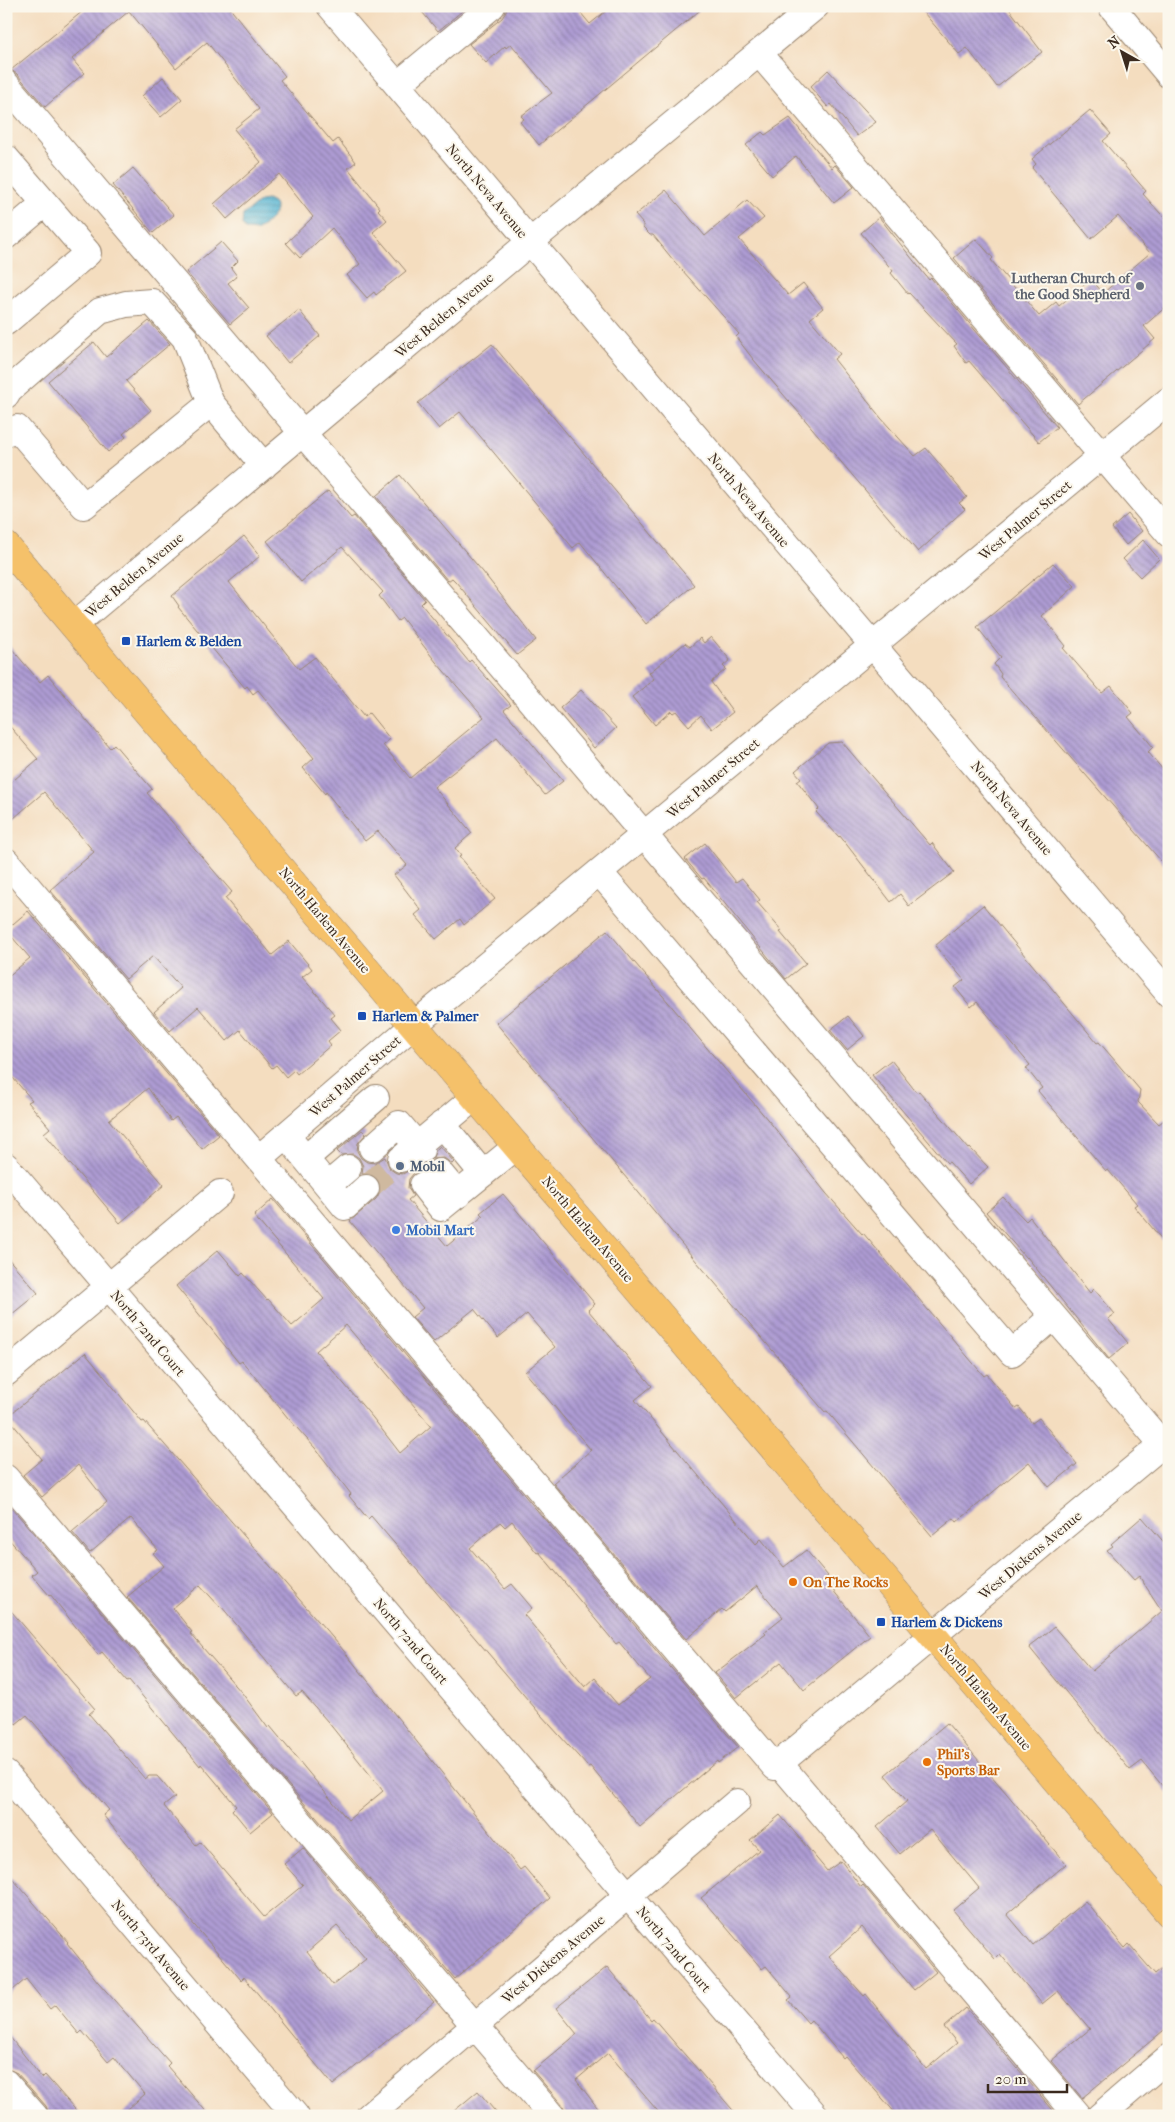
<svg xmlns="http://www.w3.org/2000/svg" width="1175" height="2122" viewBox="0 0 1175 2122" font-family="'IM FELL French Canon',serif">
	<style>
		.water { fill: url(#water-rules); stroke: #486f78 }
		.building { fill: url(#building-back-hatch); fill-rule: evenodd }
		.lines { fill: none; stroke-linecap: round; stroke-linejoin: round }
		.minor-tunnel { stroke: #cfb99f; stroke-width: 26; stroke-dasharray: 26 13; stroke-linecap: butt }
		.minor-casing { stroke: #98846e; stroke-width: 28 }
		.major-casing { stroke: #98846e; stroke-width: 29 }
		.minor { stroke: #fff; stroke-width: 26 }
		.major { stroke: #f5c16b; stroke-width: 28 }
		.worship-dot { fill: #6b7280; stroke: #fbf7ec; stroke-width: 2 }
		.transit-dot { fill: #1a4fb4; stroke: #fbf7ec; stroke-width: 2 }
		.service-dot { fill: #5c6f8a; stroke: #fbf7ec; stroke-width: 2 }
		.shop-dot { fill: #3f7fe0; stroke: #fbf7ec; stroke-width: 2 }
		.food-dot { fill: #e8710a; stroke: #fbf7ec; stroke-width: 2 }
		.labels { text-anchor: middle; stroke-width: 4; stroke-linejoin: round; paint-order: stroke }
		.street-label { font-size: 14px; fill: #3b2a1e; stroke: #fbf7ec }
		.worship-label { font-size: 14px; font-weight: bold; fill: #5b616d; stroke: #fbf7ec; text-anchor: end }
		.transit-label { font-size: 14px; font-weight: bold; fill: #164399; stroke: #fbf7ec; text-anchor: start }
		.service-label { font-size: 14px; font-weight: bold; fill: #4e5e75; stroke: #fbf7ec; text-anchor: start }
		.shop-label { font-size: 14px; font-weight: bold; fill: #366cbe; stroke: #fbf7ec; text-anchor: start }
		.food-label { font-size: 14px; font-weight: bold; fill: #c56008; stroke: #fbf7ec; text-anchor: start }
	</style>
	<defs>
		<pattern id="water-rules" width="6" height="5" patternUnits="userSpaceOnUse" patternTransform="scale(1.25)"><rect width="6" height="5" fill="#54b4d3"/><path d="M0 2.5h6" fill="none" stroke="#4793ab"/></pattern>
		<pattern id="building-back-hatch" width="6" height="6" patternUnits="userSpaceOnUse" patternTransform="scale(1.25)"><rect width="6" height="6" fill="#ad9bd3"/><path d="M-1 5l2 2M0 0l6 6M5-1l2 2" fill="none" stroke="#8e7fab"/></pattern>
	</defs>
	<rect width="100%" height="100%" fill="#fbf7ec"/>
	<filter id="ink" filterUnits="userSpaceOnUse"><feTurbulence type="fractalNoise" baseFrequency=".02" numOctaves="2"/><feDisplacementMap in="SourceGraphic" scale="10" xChannelSelector="R" yChannelSelector="G"/><feConvolveMatrix kernelMatrix="1 2 1 2 8 2 1 2 1" color-interpolation-filters="sRGB"/></filter>
	<filter id="wash" filterUnits="userSpaceOnUse"><feTurbulence type="fractalNoise" baseFrequency=".0096" numOctaves="4" result="noise"/><feDisplacementMap in="SourceGraphic" scale="20" xChannelSelector="R" yChannelSelector="G"/><feGaussianBlur stdDeviation="1.12" result="paint"/><feColorMatrix in="noise" values="0 0 0 0 0 0 0 0 0 0 0 0 0 0 0 0 0 1.4 0 .05"/><feComposite in="paint" operator="in"/></filter>
	<g filter="url(#wash)">
		<rect width="100%" height="100%" fill="#f4ddbf"/>
		<path class="water" d="M 267,200 C 289,208 265,224 256,231 L 246,230 L 242,225 L 243,215 L 260,201 Z"/>
		<g id="blocks">
			<path class="building" d="M 89,6 L 228,6 L 285,76 L 280,80 L 333,143 L 338,139 L 356,162 L 348,168 L 380,208 L 378,210 L 387,220 L 373,232 L 406,271 L 376,295 L 374,292 L 367,298 L 347,275 L 360,264 L 332,228 L 300,258 L 286,243 L 313,217 L 279,174 L 227,219 L 214,204 L 261,162 L 234,129 L 259,109 L 207,42 L 176,68 L 129,11 L 72,59 L 84,73 L 45,107 L 17,74 L 11,70 Z
				M 417,6 L 468,6 L 438,31 Z
				M 507,6 L 575,6 L 590,24 L 612,6 L 705,6 L 539,145 L 520,122 L 524,119 L 521,116 L 552,93 L 511,44 L 506,48 L 505,46 L 486,63 L 469,44 L 502,18 L 506,12 Z
				M 918,6 L 1007,6 L 1042,52 L 997,87 L 967,48 L 959,54 Z
				M 828,70 L 876,122 L 857,136 L 831,104 L 828,107 L 810,87 Z
				M 163,77 L 182,99 L 161,117 L 142,96 Z
				M 1090,110 L 1111,134 L 1103,141 L 1146,191 L 1143,194 L 1169,223 L 1169,304 L 1144,326 L 1155,339 L 1078,404 L 954,258 L 976,239 L 993,258 L 991,260 L 1039,316 L 1056,302 L 1059,306 L 1091,279 L 1103,293 L 1150,253 L 1118,216 L 1091,239 L 1032,168 L 1036,164 L 1032,159 Z
				M 790,118 L 832,168 L 835,165 L 854,187 L 834,203 L 796,156 L 772,176 L 746,145 L 762,132 L 765,135 Z
				M 133,168 L 174,215 L 153,233 L 113,185 Z
				M 666,190 L 705,236 L 747,200 L 764,218 L 739,239 L 788,295 L 803,283 L 823,308 L 810,319 L 840,354 L 834,359 L 881,418 L 915,456 L 926,448 L 967,497 L 959,503 L 965,509 L 918,552 L 753,359 L 736,337 L 739,334 L 674,261 L 653,235 L 650,235 L 643,228 L 643,224 L 635,215 Z
				M 879,217 L 929,280 L 931,278 L 1057,427 L 1039,442 L 969,361 L 966,363 L 954,346 L 957,344 L 909,293 L 908,294 L 891,273 L 893,271 L 861,233 Z
				M 221,242 L 238,261 L 231,268 L 237,276 L 228,283 L 249,308 L 230,324 L 186,272 Z
				M 299,310 L 320,336 L 288,363 L 266,336 Z
				M 149,321 L 170,344 L 126,381 L 151,410 L 123,434 L 126,437 L 108,452 L 48,381 L 94,342 L 106,357 Z
				M 492,344 L 694,585 L 646,624 L 580,542 L 573,548 L 460,412 L 439,429 L 418,403 Z
				M 400,475 L 483,572 L 536,640 L 517,655 L 456,582 L 452,578 L 448,581 L 376,496 Z
				M 328,491 L 351,518 L 354,516 L 425,600 L 421,604 L 469,662 L 471,660 L 511,705 L 504,710 L 563,781 L 545,795 L 497,738 L 434,787 L 472,833 L 455,848 L 461,856 L 459,857 L 495,899 L 464,925 L 460,919 L 436,939 L 415,915 L 421,910 L 394,875 L 407,865 L 378,831 L 365,841 L 326,792 L 325,794 L 303,768 L 314,758 L 258,690 L 253,694 L 247,686 L 245,688 L 178,607 L 179,606 L 172,596 L 244,536 L 260,556 L 229,582 L 299,669 L 315,657 L 364,717 L 369,713 L 390,739 L 383,745 L 410,778 L 484,717 L 436,662 L 402,618 L 398,621 L 379,596 L 383,592 L 342,547 L 301,582 L 267,541 Z
				M 1128,514 L 1142,531 L 1126,545 L 1112,528 Z
				M 1143,540 L 1159,559 L 1140,577 L 1123,559 Z
				M 1053,563 L 1075,586 L 1042,616 L 1066,646 L 1063,648 L 1102,693 L 1111,686 L 1133,713 L 1128,717 L 1153,747 L 1148,752 L 1169,777 L 1169,870 L 1000,677 L 1001,674 L 994,664 L 1001,657 L 977,627 Z
				M 711,637 L 730,660 L 723,666 L 726,669 L 711,682 L 733,712 L 712,729 L 701,715 L 689,726 L 676,711 L 673,713 L 671,711 L 655,725 L 632,697 L 654,679 L 649,673 L 685,643 L 690,647 L 700,638 L 704,643 Z
				M 6,642 L 40,682 L 48,675 L 110,748 L 114,744 L 152,789 L 147,793 L 232,892 L 225,898 L 272,955 L 289,941 L 312,969 L 302,977 L 335,1015 L 331,1018 L 341,1030 L 328,1041 L 331,1045 L 297,1074 L 294,1070 L 286,1077 L 276,1065 L 272,1068 L 240,1030 L 227,1041 L 198,1007 L 170,1031 L 154,1012 L 181,988 L 153,956 L 126,979 L 50,890 L 94,852 L 44,792 L 6,825 L 6,787 L 38,759 L 6,722 Z
				M 581,690 L 616,728 L 594,748 L 560,708 Z
				M 842,742 L 930,845 L 932,843 L 954,872 L 909,906 L 900,894 L 891,902 L 840,836 L 839,837 L 816,812 L 819,809 L 797,781 L 801,778 L 795,771 L 828,743 Z
				M 705,843 L 736,882 L 742,878 L 760,900 L 757,902 L 782,931 L 780,932 L 806,963 L 786,979 L 704,878 L 702,879 L 685,859 Z
				M 983,905 L 1097,1043 L 1099,1042 L 1140,1090 L 1138,1102 L 1159,1124 L 1169,1116 L 1169,1248 L 1134,1206 L 1137,1204 L 1108,1170 L 1106,1171 L 1038,1091 L 1042,1088 L 1026,1068 L 1030,1065 L 977,1002 L 971,1007 L 955,987 L 964,980 L 935,946 Z
				M 28,911 L 219,1135 L 202,1149 L 176,1117 L 171,1121 L 148,1088 L 109,1120 L 164,1185 L 120,1223 L 44,1133 L 50,1128 L 28,1102 L 32,1100 L 6,1070 L 6,978 L 30,958 L 6,930 Z
				M 607,930 L 773,1126 L 826,1193 L 862,1234 L 863,1233 L 984,1376 L 987,1374 L 1016,1409 L 1019,1407 L 1032,1423 L 1039,1418 L 1077,1464 L 1049,1487 L 1029,1462 L 957,1522 L 954,1518 L 932,1536 L 827,1411 L 825,1412 L 697,1262 L 496,1023 Z
				M 848,1016 L 864,1036 L 847,1050 L 830,1030 Z
				M 891,1060 L 917,1093 L 919,1091 L 969,1149 L 970,1148 L 988,1167 L 969,1184 L 949,1162 L 947,1163 L 872,1075 Z
				M 362,1130 L 366,1134 L 358,1143 L 357,1151 L 361,1158 L 367,1162 L 375,1163 L 385,1157 L 390,1169 L 396,1173 L 403,1174 L 418,1164 L 428,1163 L 425,1171 L 414,1173 L 409,1179 L 408,1188 L 413,1196 L 408,1200 L 447,1246 L 483,1216 L 480,1213 L 503,1194 L 595,1304 L 588,1310 L 652,1386 L 635,1400 L 756,1544 L 761,1539 L 784,1567 L 806,1550 L 828,1576 L 824,1579 L 870,1636 L 804,1690 L 781,1662 L 736,1698 L 715,1673 L 766,1634 L 764,1632 L 783,1617 L 757,1586 L 725,1612 L 722,1609 L 686,1639 L 553,1483 L 591,1450 L 525,1372 L 555,1347 L 527,1314 L 498,1338 L 474,1309 L 434,1342 L 412,1317 L 423,1308 L 350,1221 L 376,1199 L 380,1192 L 380,1184 L 377,1178 L 370,1174 L 362,1174 L 363,1166 L 359,1158 L 353,1154 L 341,1155 L 337,1151 Z
				M 440,1146 L 454,1162 L 452,1164 L 444,1158 L 432,1159 L 436,1150 Z
				M 1003,1197 L 1026,1221 L 1030,1217 L 1090,1293 L 1094,1289 L 1115,1314 L 1108,1319 L 1128,1343 L 1109,1359 L 1027,1257 L 1026,1258 L 986,1212 Z
				M 273,1199 L 738,1747 L 718,1763 L 717,1761 L 640,1827 L 590,1766 L 588,1767 L 540,1714 L 371,1516 L 368,1519 L 349,1496 L 351,1494 L 315,1448 L 288,1418 L 242,1361 L 239,1363 L 176,1286 L 218,1250 L 240,1276 L 243,1273 L 267,1300 L 268,1299 L 292,1326 L 324,1299 L 254,1216 ZM 346,1325 L 431,1426 L 400,1453 L 373,1418 L 316,1351 ZM 512,1521 L 537,1553 L 539,1552 L 616,1644 L 619,1642 L 650,1679 L 618,1705 L 595,1678 L 585,1687 L 524,1615 L 532,1608 L 512,1584 L 505,1589 L 470,1548 L 500,1522 L 505,1527 Z
				M 6,1256 L 38,1293 L 6,1319 Z
				M 85,1353 L 142,1422 L 144,1421 L 339,1645 L 520,1870 L 524,1867 L 550,1898 L 455,1979 L 127,1597 L 164,1566 L 153,1553 L 158,1550 L 131,1518 L 90,1553 L 72,1532 L 107,1502 L 78,1465 L 42,1497 L 23,1475 L 42,1459 L 7,1417 ZM 200,1585 L 220,1607 L 221,1606 L 296,1696 L 302,1692 L 328,1722 L 383,1791 L 348,1820 L 270,1726 L 268,1728 L 242,1693 L 190,1633 L 192,1632 L 173,1608 Z
				M 6,1501 L 273,1813 L 250,1832 L 232,1810 L 236,1806 L 201,1764 L 200,1766 L 129,1680 L 127,1681 L 102,1652 L 98,1655 L 50,1594 L 49,1595 L 32,1575 L 37,1571 L 6,1536 Z
				M 1142,1517 L 1169,1548 L 1169,1794 L 1142,1761 L 1130,1770 L 1029,1647 L 1054,1627 L 1092,1671 L 1162,1611 L 1139,1576 L 1134,1580 L 1107,1550 L 1113,1546 L 1111,1544 Z
				M 6,1605 L 95,1709 L 89,1714 L 145,1779 L 149,1776 L 157,1776 L 175,1797 L 164,1806 L 196,1845 L 200,1842 L 264,1917 L 303,1885 L 284,1864 L 303,1848 L 434,2002 L 333,2085 L 244,1977 L 241,1980 L 155,1879 L 103,1815 L 109,1810 L 27,1715 L 16,1724 L 6,1712 ZM 337,1926 L 366,1959 L 333,1985 L 307,1952 Z
				M 947,1723 L 1066,1864 L 1007,1914 L 1033,1945 L 1085,1901 L 1125,1948 L 1129,1944 L 1155,1974 L 1169,1962 L 1169,2026 L 1082,2098 L 1051,2061 L 1090,2029 L 1058,1991 L 1042,2004 L 1000,1954 L 995,1959 L 953,1910 L 979,1888 L 930,1829 L 900,1854 L 877,1827 L 907,1801 L 885,1775 Z
				M 780,1815 L 827,1871 L 841,1861 L 861,1887 L 863,1885 L 936,1972 L 914,1990 L 862,1927 L 829,1956 L 864,1996 L 866,1994 L 926,2069 L 957,2043 L 944,2027 L 966,2008 L 1058,2116 L 898,2116 L 845,2056 L 843,2058 L 811,2020 L 808,2023 L 788,2000 L 792,1997 L 766,1966 L 762,1969 L 701,1898 L 759,1850 L 750,1840 Z
				M 6,1871 L 68,1942 L 67,1943 L 98,1982 L 170,2063 L 167,2066 L 210,2116 L 120,2116 L 145,2094 L 114,2057 L 108,2062 L 82,2031 L 79,2034 L 55,2005 L 50,2009 L 26,1979 L 6,1996 Z
				M 607,1967 L 651,2020 L 653,2018 L 738,2116 L 662,2116 L 608,2053 L 576,2080 L 604,2116 L 568,2116 L 563,2106 L 533,2071 L 577,2034 L 556,2008 Z
				M 6,2032 L 42,2078 L 45,2075 L 81,2116 L 50,2116 L 46,2106 L 17,2073 L 6,2068 Z
				M 478,2091 L 499,2116 L 448,2116 Z"/>
		</g>
	</g>
	<g filter="url(#ink)">
		<use href="#blocks" fill-opacity="0" stroke="#98846e" stroke-width="1"/>
		<g class="lines">
			<path class="minor-tunnel" d="M 366,1188 L 398,1161"/>
			<g class="minor-casing">
				<path id="minor" d="M 330,6 L 1169,994
					M 1111,6 L 1169,75
					M 759,53 L 1169,534
					M 6,84 L 1169,1452
					M 397,85 L 492,6
					M 6,158 L 88,253 L 6,322
					M 6,236 L 45,203
					M 6,395 L 9,390 L 100,311 L 126,304 L 152,302 L 185,338 L 211,403
					M 6,433 L 17,428 L 84,506 L 211,403 L 264,466
					M 74,625 L 530,242 L 816,6
					M 6,861 L 775,1767 L 1169,1439
					M 599,872 L 1012,1353 L 1053,1317
					M 442,1124 L 483,1174
					M 286,1135 L 345,1207 L 366,1188
					M 372,1148 L 399,1124 L 421,1150
					M 259,1158 L 414,1025 L 1169,400
					M 306,1158 L 376,1098
					M 401,1159 L 475,1097
					M 6,1166 L 816,2116
					M 439,1172 L 458,1195
					M 328,1185 L 348,1168
					M 423,1185 L 441,1208 L 517,1146
					M 6,1373 L 220,1193
					M 6,1478 L 552,2116
					M 779,1763 L 1078,2116
					M 6,1774 L 296,2116
					M 6,2083 L 35,2116
					M 369,2116 L 737,1802
					M 1100,2116 L 1169,2057"/>
			</g>
			<g class="major-casing">
				<path id="major" d="M 6,546 L 1169,1913"/>
			</g>
			<use href="#minor" class="minor"/>
			<use href="#major" class="major"/>
		</g>
	</g>
	<circle class="worship-dot" cx="1140" cy="286" r="5"/>
	<g class="transit-dot">
		<rect x="121" y="636" width="10" height="10" rx="2.5"/>
		<rect x="357" y="1011" width="10" height="10" rx="2.5"/>
		<rect x="876" y="1617" width="10" height="10" rx="2.5"/>
	</g>
	<circle class="service-dot" cx="400" cy="1166" r="5"/>
	<circle class="shop-dot" cx="396" cy="1230" r="5"/>
	<g class="food-dot">
		<circle cx="793" cy="1582" r="5"/>
		<circle cx="927" cy="1762" r="5"/>
	</g>
	<g class="labels">
		<g class="street-label">
			<text transform="translate(487 191) rotate(50)" y="5">North Neva Avenue</text>
			<text transform="translate(444 315) rotate(-40)" y="5">West Belden Avenue</text>
			<text transform="translate(749 500) rotate(50)" y="5">North Neva Avenue</text>
			<text transform="translate(1025 520) rotate(-40)" y="5">West Palmer Street</text>
			<text transform="translate(134 575) rotate(-40)" y="5">West Belden Avenue</text>
			<text transform="translate(713 778) rotate(-40)" y="5">West Palmer Street</text>
			<text transform="translate(1012 808) rotate(50)" y="5">North Neva Avenue</text>
			<text transform="translate(325 920) rotate(50)" y="5">North Harlem Avenue</text>
			<text transform="translate(355 1076) rotate(-41)" y="5">West Palmer Street</text>
			<text transform="translate(588 1229) rotate(50)" y="5">North Harlem Avenue</text>
			<text transform="translate(148 1333) rotate(50)" y="5">North 72nd Court</text>
			<text transform="translate(1030 1555) rotate(-40)" y="5">West Dickens Avenue</text>
			<text transform="translate(411 1641) rotate(50)" y="5">North 72nd Court</text>
			<text transform="translate(986 1697) rotate(50)" y="5">North Harlem Avenue</text>
			<text transform="translate(151 1945) rotate(50)" y="5">North 73rd Avenue</text>
			<text transform="translate(674 1949) rotate(50)" y="5">North 72nd Court</text>
			<text transform="translate(553 1959) rotate(-40)" y="5">West Dickens Avenue</text>
		</g>
		<g class="worship-label">
			<text x="1130" y="283">Lutheran Church of<tspan x="1130" dy="16">the Good Shepherd</tspan></text>
		</g>
		<g class="transit-label">
			<text x="136" y="646">Harlem &amp; Belden</text>
			<text x="372" y="1021">Harlem &amp; Palmer</text>
			<text x="891" y="1627">Harlem &amp; Dickens</text>
		</g>
		<g class="service-label">
			<text x="410" y="1171">Mobil</text>
		</g>
		<g class="shop-label">
			<text x="406" y="1235">Mobil Mart</text>
		</g>
		<g class="food-label">
			<text x="803" y="1587">On The Rocks</text>
			<text x="937" y="1759">Phil's<tspan x="937" dy="16">Sports Bar</tspan></text>
		</g>
	</g>
	<rect width="1175" height="2122" fill="none" stroke="#fbf7ec" stroke-width="25"/>
	<g transform="translate(1122 52) rotate(321)" stroke="#fbf7ec" stroke-width="4" paint-order="stroke">
	<path d="M0-4L9 19L0 12L-9 19Z" fill="#3b2a1e"/>
	<text y="-8" font-size="14" font-weight="bold" text-anchor="middle" fill="#3b2a1e">N</text>
	</g>
	<path d="M988 2084v8h79v-8" fill="none" stroke="#3b2a1e" stroke-width="2.5"/>
	<text x="995" y="2084" font-size="15" fill="#3b2a1e" stroke="#fbf7ec" stroke-width="4" paint-order="stroke">20 m</text>
</svg>
